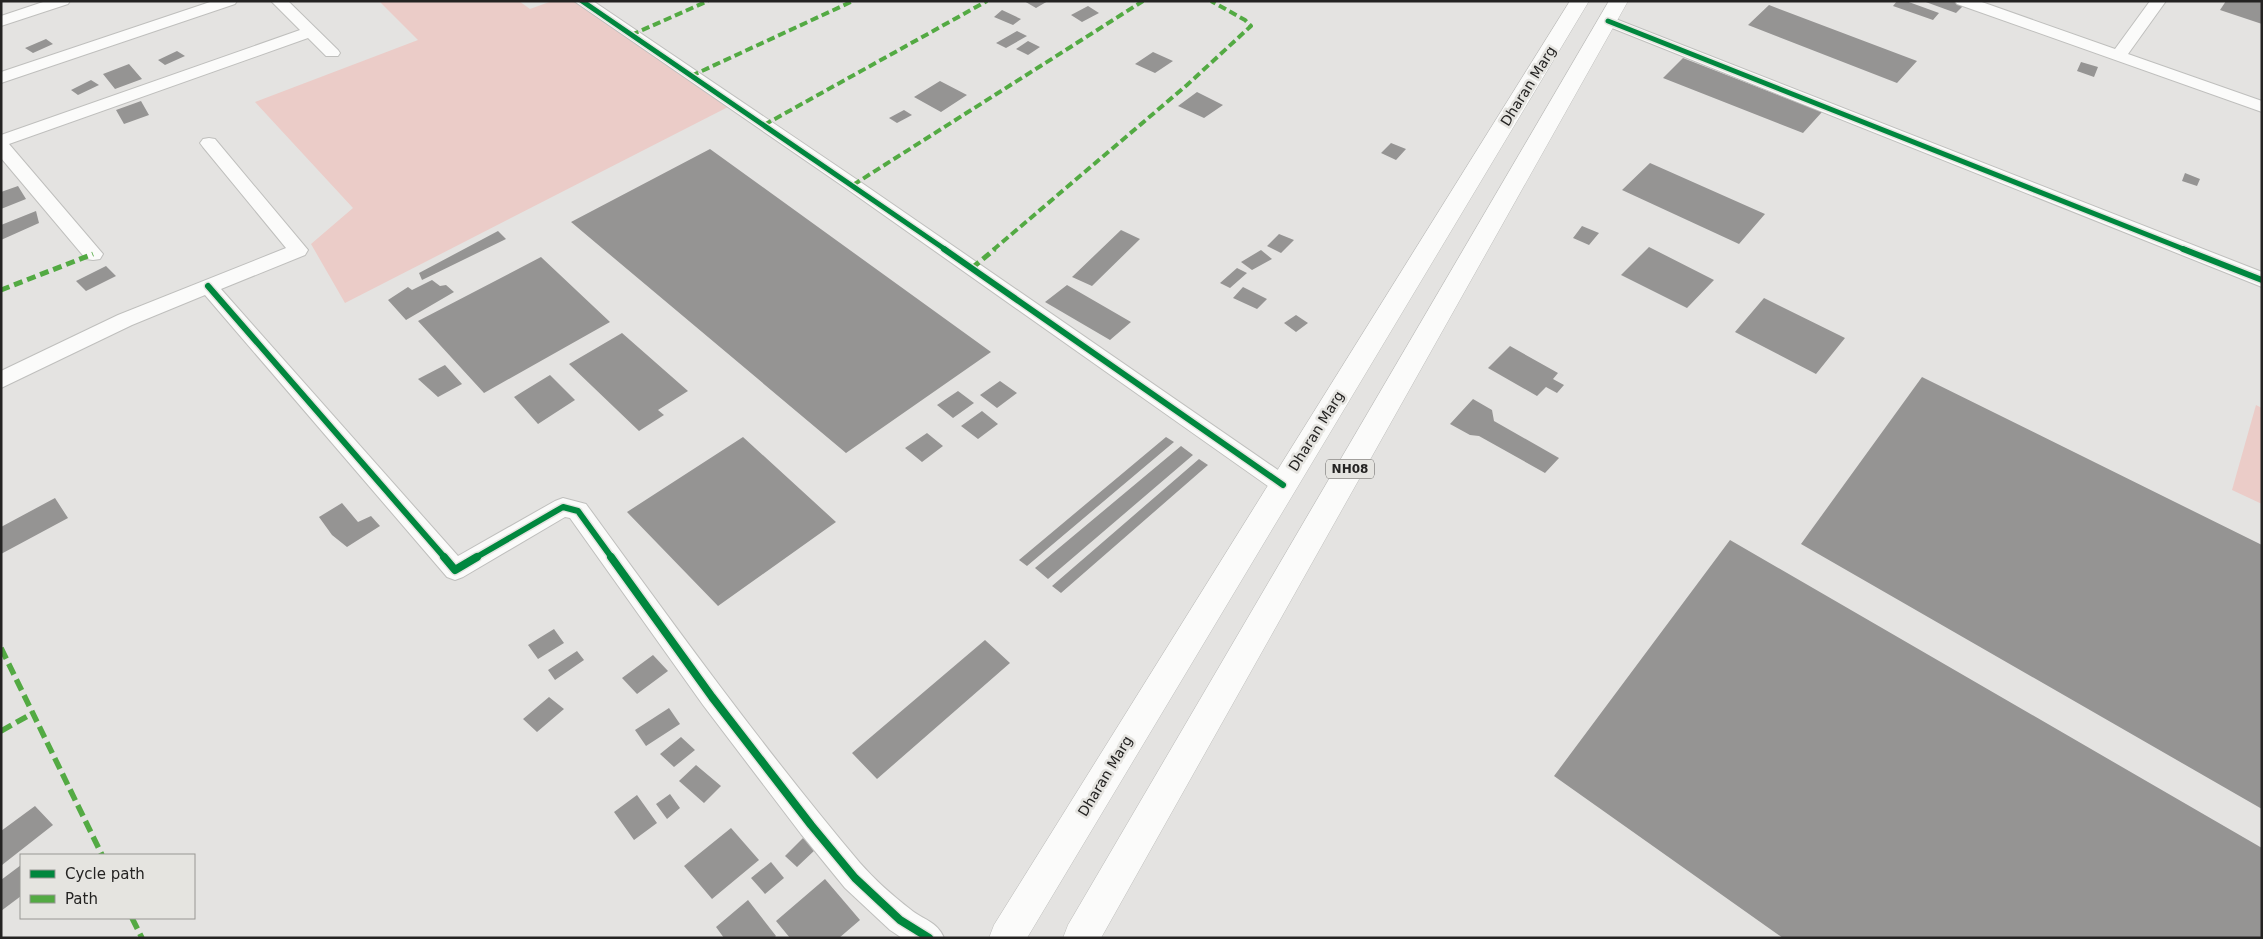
<svg xmlns="http://www.w3.org/2000/svg" width="2263" height="939" viewBox="0 0 2263 939" font-family="'DejaVu Sans',sans-serif">
	<style>
		.green { fill: #ebccc8 }
		.building { fill: #959493 }
		.lines { fill: none; stroke-linecap: round; stroke-linejoin: round }
		.minor-casing { stroke: #bfbfbd; stroke-width: 2 }
		.primary-casing { stroke: #bfbfbd; stroke-width: 1 }
		.minor { fill: #fbfbfa; fill-rule: evenodd }
		.primary { fill: #fbfbfa; fill-rule: evenodd }
		.quiet-far2 { stroke: #53aa43; stroke-width: 4; stroke-dasharray: 8 4; stroke-linecap: butt }
		.quiet-far1 { stroke: #53aa43; stroke-width: 5; stroke-dasharray: 9 5; stroke-linecap: butt }
		.quiet { stroke: #53aa43; stroke-width: 5.5; stroke-dasharray: 12 5.5; stroke-linecap: butt }
		.cycleway-far2-casing { stroke: #e5e4e0; stroke-width: 8 }
		.cycleway-far1-casing { stroke: #e5e4e0; stroke-width: 9 }
		.cycleway-casing { stroke: #e5e4e0; stroke-width: 11 }
		.cycleway-far2 { stroke: #00873e; stroke-width: 5 }
		.cycleway-far1 { stroke: #00873e; stroke-width: 6 }
		.cycleway { stroke: #00873e; stroke-width: 8 }
		.labels { text-anchor: middle; stroke-width: 5; stroke-linejoin: round; paint-order: stroke }
		.shield { fill: #e5e4e0; stroke: #5e5d5b; stroke-width: 1 }
		.shield-label { font-size: 12px; font-weight: bold; fill: #242322 }
		.street-label { font-size: 14px; fill: #242322; stroke: #e5e4e0 }
	</style>
	<rect width="100%" height="100%" fill="#e4e3e1"/>
	<path class="green" d="M 379,1 L 519,1 L 530,9 L 552,1 L 576,1 L 728,107 L 345,303 L 311,244 L 353,208 L 255,102 L 418,40 Z
		M 2256,405 L 2262,408 L 2262,504 L 2232,490 Z"/>
	<path class="building" d="M 1024,1 L 1048,1 L 1036,8 Z
		M 1897,1 L 1906,1 L 1939,13 L 1933,20 L 1893,6 Z
		M 1923,1 L 1954,1 L 1964,5 L 1956,13 Z
		M 2226,1 L 2262,1 L 2262,24 L 2220,10 Z
		M 1769,5 L 1917,61 L 1897,83 L 1748,25 Z
		M 1088,6 L 1099,13 L 1082,22 L 1071,15 Z
		M 1002,10 L 1021,19 L 1013,25 L 994,17 Z
		M 1017,31 L 1027,36 L 1006,48 L 996,43 Z
		M 46,39 L 53,44 L 33,53 L 25,48 Z
		M 1028,41 L 1040,47 L 1028,55 L 1016,49 Z
		M 177,51 L 185,56 L 165,65 L 158,60 Z
		M 1153,52 L 1173,61 L 1155,73 L 1135,64 Z
		M 1683,58 L 1822,112 L 1803,133 L 1663,78 Z
		M 2081,62 L 2098,67 L 2094,77 L 2077,71 Z
		M 129,64 L 142,79 L 115,89 L 103,74 Z
		M 91,80 L 99,85 L 78,95 L 71,90 Z
		M 940,81 L 967,95 L 941,112 L 914,97 Z
		M 1197,92 L 1223,105 L 1204,118 L 1178,106 Z
		M 141,101 L 149,115 L 124,124 L 116,110 Z
		M 904,110 L 912,115 L 897,123 L 889,118 Z
		M 1391,143 L 1406,149 L 1396,160 L 1381,153 Z
		M 710,149 L 991,352 L 846,453 L 571,222 Z
		M 1650,163 L 1765,214 L 1739,244 L 1622,190 Z
		M 2185,173 L 2200,179 L 2197,186 L 2182,181 Z
		M 18,186 L 26,199 L 1,209 L 1,192 Z
		M 36,211 L 39,223 L 1,240 L 1,225 Z
		M 1582,226 L 1599,233 L 1589,245 L 1573,238 Z
		M 1121,230 L 1140,239 L 1092,286 L 1072,277 Z
		M 498,231 L 506,239 L 422,280 L 419,273 Z
		M 1279,234 L 1294,240 L 1281,253 L 1267,246 Z
		M 1649,247 L 1714,280 L 1687,308 L 1621,275 Z
		M 1261,250 L 1272,259 L 1252,270 L 1241,262 Z
		M 541,257 L 610,322 L 484,393 L 418,321 Z
		M 106,266 L 116,276 L 86,291 L 76,281 Z
		M 1237,268 L 1247,273 L 1230,288 L 1220,283 Z
		M 432,280 L 440,286 L 446,285 L 454,292 L 406,320 L 388,300 L 408,287 L 412,290 Z
		M 1067,285 L 1131,322 L 1110,340 L 1045,302 Z
		M 1243,287 L 1267,299 L 1257,309 L 1233,298 Z
		M 1764,298 L 1845,338 L 1816,374 L 1735,332 Z
		M 1296,315 L 1308,323 L 1296,332 L 1284,323 Z
		M 622,333 L 688,391 L 658,410 L 664,415 L 639,431 L 569,364 Z
		M 1510,346 L 1558,373 L 1553,379 L 1564,385 L 1557,393 L 1546,387 L 1537,396 L 1488,368 Z
		M 445,365 L 462,384 L 438,397 L 418,379 Z
		M 550,375 L 575,400 L 538,424 L 514,397 Z
		M 1922,377 L 2262,545 L 2262,809 L 1801,544 Z
		M 1000,381 L 1017,393 L 997,408 L 980,395 Z
		M 958,391 L 974,403 L 953,418 L 937,405 Z
		M 1473,399 L 1492,410 L 1494,421 L 1559,458 L 1545,473 L 1479,436 L 1470,435 L 1450,424 Z
		M 982,411 L 998,424 L 978,439 L 961,426 Z
		M 927,433 L 943,446 L 922,462 L 905,448 Z
		M 743,437 L 836,522 L 718,606 L 627,512 Z
		M 1166,437 L 1174,442 L 1027,566 L 1019,560 Z
		M 1181,446 L 1193,455 L 1048,579 L 1035,568 Z
		M 1199,459 L 1208,465 L 1061,593 L 1052,586 Z
		M 55,498 L 68,518 L 1,554 L 1,527 Z
		M 342,503 L 358,522 L 371,516 L 380,526 L 347,547 L 332,535 L 319,517 Z
		M 1730,540 L 2262,848 L 2262,938 L 1783,938 L 1554,776 Z
		M 554,629 L 564,643 L 538,659 L 528,645 Z
		M 985,640 L 1010,663 L 877,779 L 852,753 Z
		M 577,651 L 584,660 L 555,680 L 548,670 Z
		M 653,655 L 668,671 L 637,694 L 622,678 Z
		M 549,697 L 564,709 L 537,732 L 523,719 Z
		M 669,708 L 680,724 L 646,746 L 635,730 Z
		M 681,737 L 695,750 L 674,767 L 660,754 Z
		M 696,765 L 721,786 L 704,803 L 679,781 Z
		M 670,794 L 680,808 L 667,819 L 656,804 Z
		M 637,795 L 657,823 L 634,840 L 614,812 Z
		M 35,806 L 53,825 L 2,865 L 1,831 Z
		M 731,828 L 759,860 L 712,899 L 684,866 Z
		M 803,838 L 816,849 L 797,867 L 785,856 Z
		M 771,862 L 784,878 L 765,894 L 751,878 Z
		M 21,865 L 21,896 L 1,911 L 1,880 Z
		M 825,879 L 860,920 L 839,938 L 790,938 L 776,921 Z
		M 748,900 L 776,936 L 774,938 L 724,938 L 716,927 Z"/>
	<g class="lines">
		<g class="minor-casing">
			<path id="minor" d="M 46,1 L 70,1 L 68,4 L 1,26 L 1,16 Z
				M 213,1 L 237,1 L 235,4 L 1,83 L 1,72 Z
				M 271,1 L 288,1 L 338,50 L 340,53 L 338,56 L 326,56 L 308,38 L 9,144 L 103,254 L 100,259 L 93,260 L 86,259 L 1,158 L 1,135 L 300,30 Z
				M 574,1 L 593,1 L 859,181 L 1291,479 L 1294,485 L 1291,491 L 1283,494 L 1275,491 L 847,189 Z
				M 1955,1 L 1979,1 L 2115,49 L 2150,1 L 2166,1 L 2128,54 L 2262,101 L 2262,112 L 1957,4 Z
				M 1608,16 L 2262,272 L 2262,287 L 1602,24 L 1600,21 L 1602,18 Z
				M 209,138 L 215,139 L 308,250 L 305,255 L 221,289 L 458,556 L 555,501 L 563,498 L 586,504 C 675,626 763,748 860,863 C 874,879 893,896 910,909 C 923,920 937,921 944,938 L 902,938 L 890,930 L 845,888 L 801,834 L 703,705 L 570,518 L 565,517 L 463,577 L 455,580 L 447,577 L 205,295 L 132,325 L 1,388 L 1,371 L 118,315 L 286,248 L 203,147 L 200,143 L 203,139 Z"/>
		</g>
		<g class="primary-casing">
			<path id="primary" d="M 1570,1 L 1589,1 L 1027,938 L 989,938 L 994,925 Z
				M 1609,1 L 1628,1 L 1101,938 L 1063,938 L 1068,925 Z"/>
		</g>
		<use href="#minor" class="minor"/>
		<use href="#primary" class="primary"/>
		<path class="quiet-far2" d="M 631,35 L 708,1
			M 691,76 L 853,1
			M 764,125 L 987,1
			M 853,185 L 1143,1
			M 993,250 L 1187,85 L 1251,26 L 1245,20 L 1211,1"/>
		<path class="quiet-far1" d="M 972,268 L 995,249
			M 1,290 L 93,254"/>
		<path class="quiet" d="M 1,648 L 102,855
			M 1,731 L 33,713
			M 132,918 L 142,938"/>
		<g class="cycleway-far2-casing">
			<path id="cycleway-far2" d="M 582,1 L 946,250
				M 1608,21 L 2186,250"/>
		</g>
		<g class="cycleway-far1-casing">
			<path id="cycleway-far1" d="M 944,249 L 1283,485
				M 2183,249 L 2262,280
				M 208,286 L 445,558
				M 475,558 L 563,507 L 578,511 L 612,558"/>
		</g>
		<g class="cycleway-casing">
			<path id="cycleway" d="M 444,557 L 455,570 L 477,557
				M 611,557 L 712,697 L 811,825 L 855,878 L 900,920 L 929,938"/>
		</g>
		<use href="#cycleway-far2" class="cycleway-far2"/>
		<use href="#cycleway-far1" class="cycleway-far1"/>
		<use href="#cycleway" class="cycleway"/>
	</g>
	<g class="labels">
		<rect class="shield" x="1326" y="459.5" width="48" height="19" rx="4"/>
		<g class="shield-label">
			<text x="1350" y="473">NH08</text>
		</g>
		<g class="street-label">
			<text transform="translate(1528 86) rotate(-58)" y="5">Dharan Marg</text>
			<text transform="translate(1316 431) rotate(-58)" y="5">Dharan Marg</text>
			<text transform="translate(1105 776) rotate(-59)" y="5">Dharan Marg</text>
		</g>
	</g>
	<rect width="2263" height="939" fill="none" stroke="#242322" stroke-width="5"/>
	<rect x="20" y="854" width="175" height="65" fill="#e5e4e0" stroke="#989794"/>
	<rect x="30" y="870" width="25" height="8" fill="#00873e" stroke="#989794"/>
	<text x="65" y="879" font-size="15" fill="#242322">Cycle path</text>
	<rect x="30" y="895" width="25" height="8" fill="#53aa43" stroke="#989794"/>
	<text x="65" y="904" font-size="15" fill="#242322">Path</text>
</svg>
